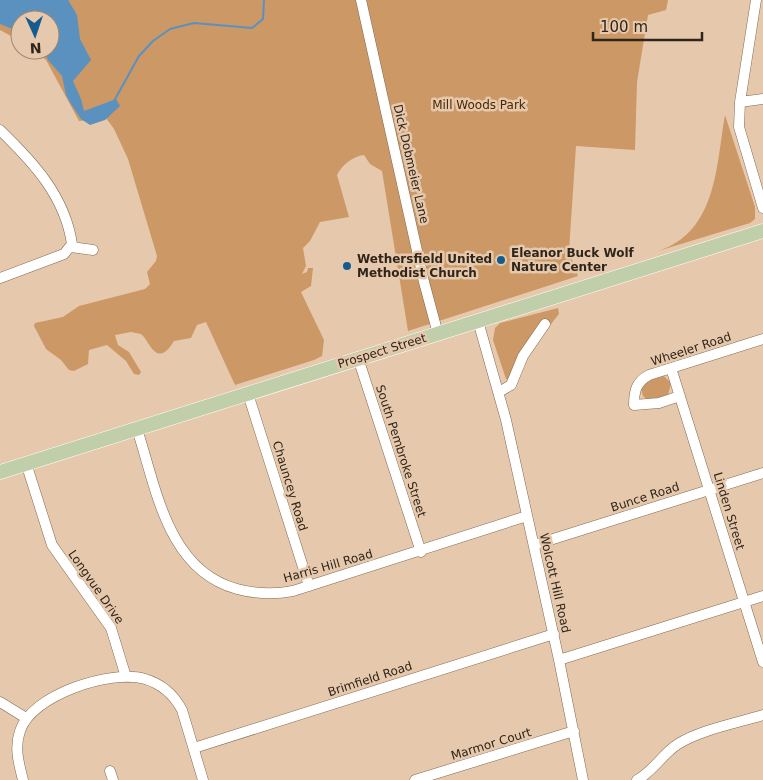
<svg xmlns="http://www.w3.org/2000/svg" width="763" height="780" viewBox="0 0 763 780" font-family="'DejaVu Sans',sans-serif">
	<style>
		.green { fill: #cb9866 }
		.water { fill: #5b91bf }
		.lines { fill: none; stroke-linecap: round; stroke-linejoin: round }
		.stream { stroke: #5b91bf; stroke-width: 2 }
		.minor-casing { stroke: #83694f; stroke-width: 11 }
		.major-casing { stroke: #fff; stroke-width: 15 }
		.minor { stroke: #fff; stroke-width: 10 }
		.major { stroke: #c0cea9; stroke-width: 14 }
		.poi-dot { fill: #145c90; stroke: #e6c9ad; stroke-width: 2 }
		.labels { text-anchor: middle; stroke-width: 5; stroke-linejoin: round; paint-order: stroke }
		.park-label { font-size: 12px; fill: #492800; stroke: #e6c9ad }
		.street-label { font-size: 12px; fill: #30251a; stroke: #e6c9ad }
		.poi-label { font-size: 12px; font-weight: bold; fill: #30251a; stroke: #e6c9ad; text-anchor: start }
	</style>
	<rect width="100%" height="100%" fill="#e6c9ad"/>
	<path class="green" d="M 0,0 L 668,0 L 666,10 L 648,15 L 637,82 L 635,150 L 576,146 L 569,251 L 578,276 L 408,331 L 382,171 L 370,164 L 364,155 C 353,156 342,165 337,175 L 349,217 L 320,222 L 310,241 L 303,248 L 306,266 L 302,274 L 307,272 L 308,268 L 313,268 L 311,286 L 301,292 L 324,340 L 322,356 L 314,360 L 235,385 L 206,322 L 197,325 L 191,338 L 174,341 C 172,344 169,349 166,351 C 154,361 148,339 141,334 L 131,332 L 115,335 L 118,345 L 129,352 L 141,372 L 139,375 L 134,374 L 126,361 L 107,345 L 89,350 L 88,364 L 74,371 L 69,370 L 61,360 L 46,349 L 34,326 L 35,323 L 63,317 L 79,306 L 145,289 L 150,284 L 147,272 L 156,261 L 157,256 L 128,159 L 114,129 L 106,118 L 79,121 L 46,60 L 32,50 L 50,50 L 50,20 L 20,20 L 20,41 L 0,30 Z
		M 725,115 L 755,207 L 755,219 L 750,223 L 658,251 C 717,232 716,166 725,115 Z
		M 558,308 L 559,314 L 551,324 L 545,321 L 510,380 L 506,379 L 493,340 L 495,328 L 500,323 Z
		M 664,376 L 671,383 L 668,395 L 648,400 L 643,396 L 641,388 L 648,381 Z"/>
	<path class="water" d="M 0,0 L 68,0 L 77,15 L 80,39 L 91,60 L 73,81 L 81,99 L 84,111 L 116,99 L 120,106 L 105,120 L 90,125 L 81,119 L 71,104 L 66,95 L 62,76 L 48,60 L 43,50 L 50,50 L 50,20 L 20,20 L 20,32 L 0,24 Z"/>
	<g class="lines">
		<path class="stream" d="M 114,101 L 139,56 L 153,41 L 170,29 L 194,23 L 252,28 L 263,19 L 264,0"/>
		<g class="minor-casing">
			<path id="minor" d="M 361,0 L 424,282 L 438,334
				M 756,0 L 740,102 L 739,127 L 763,208
				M 740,102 L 763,99
				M 0,130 C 33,162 65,196 72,244 L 64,254 L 0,278
				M 71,247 L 93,250
				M 478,321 L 506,420 L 559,660 L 583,780
				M 358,358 L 421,552
				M 671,368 L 763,662
				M 499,392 L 511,385 L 523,356 L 545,324
				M 248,394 L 309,586
				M 680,396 L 659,403 L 634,405 C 634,391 636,382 649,375 L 763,339
				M 137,429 C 156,487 167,570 237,589 C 256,594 273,595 293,591 L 527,516
				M 26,463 L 52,545 L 111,628 L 126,677
				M 534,545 L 763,473
				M 559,660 L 763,596
				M 0,702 L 26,718
				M 194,748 L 554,634
				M 110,771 L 113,780
				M 23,780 C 19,764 14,748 20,731 C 31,695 111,669 145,679 C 162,684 174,695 182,710 L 203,780
				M 415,780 L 574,731
				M 637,780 C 654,771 662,754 678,744 C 700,730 737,723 763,715"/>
		</g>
		<g class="major-casing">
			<path id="major" d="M 0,472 L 763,231"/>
		</g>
		<use href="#minor" class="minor"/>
		<use href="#major" class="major"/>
	</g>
	<g class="poi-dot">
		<circle cx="501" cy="260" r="5"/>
		<circle cx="347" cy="266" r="5"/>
	</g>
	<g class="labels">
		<g class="park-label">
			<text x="479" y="109">Mill Woods Park</text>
		</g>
		<g class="street-label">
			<text transform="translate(411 164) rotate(77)" y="4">Dick Dobmeier Lane</text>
			<text transform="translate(691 349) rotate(-18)" y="4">Wheeler Road</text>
			<text transform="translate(382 351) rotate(-17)" y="4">Prospect Street</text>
			<text transform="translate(401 451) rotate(72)" y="4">South Pembroke Street</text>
			<text transform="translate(290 486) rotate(73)" y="4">Chauncey Road</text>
			<text transform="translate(645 497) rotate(-18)" y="4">Bunce Road</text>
			<text transform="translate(729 511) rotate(73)" y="4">Linden Street</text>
			<text transform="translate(328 566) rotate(-16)" y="4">Harris Hill Road</text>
			<text transform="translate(555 583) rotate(77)" y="4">Wolcott Hill Road</text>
			<text transform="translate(96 587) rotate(55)" y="4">Longvue Drive</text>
			<text transform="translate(370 679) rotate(-18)" y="4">Brimfield Road</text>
			<text transform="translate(491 744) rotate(-17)" y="4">Marmor Court</text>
		</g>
		<g class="poi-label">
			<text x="511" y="257">Eleanor Buck Wolf<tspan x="511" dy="14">Nature Center</tspan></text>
			<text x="357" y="263">Wethersfield United<tspan x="357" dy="14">Methodist Church</tspan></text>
		</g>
	</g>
	<g transform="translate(35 35) rotate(177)"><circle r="24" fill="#e6c9ad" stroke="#9d8772"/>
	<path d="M0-4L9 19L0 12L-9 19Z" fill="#145c90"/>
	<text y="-8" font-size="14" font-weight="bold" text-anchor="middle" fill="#30251a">N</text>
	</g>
	<path d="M593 32v8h109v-8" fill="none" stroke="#30251a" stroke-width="2.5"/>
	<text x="600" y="32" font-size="15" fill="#30251a" stroke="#e6c9ad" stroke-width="4" paint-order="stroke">100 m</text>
</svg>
